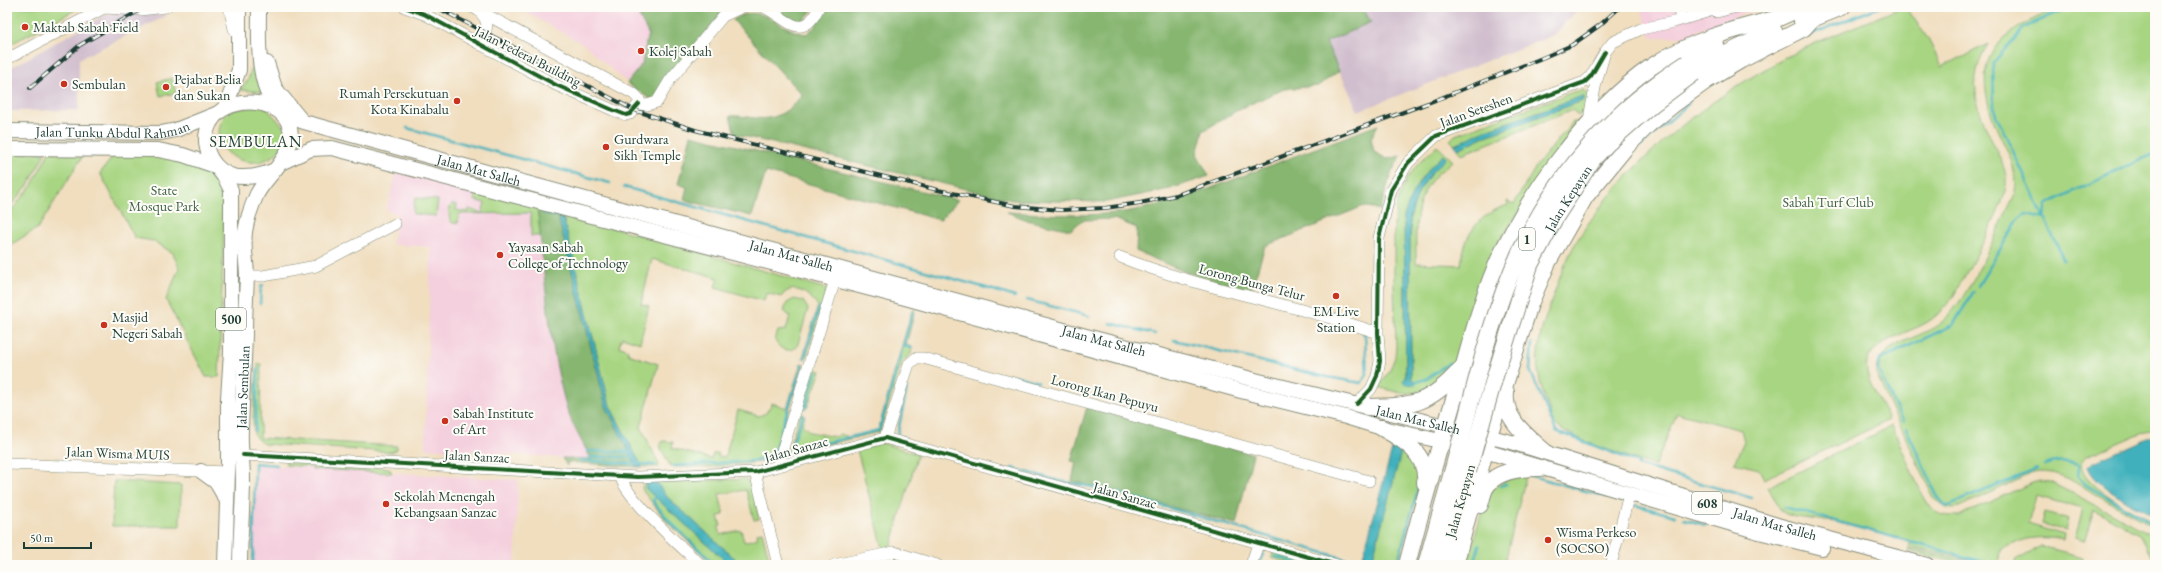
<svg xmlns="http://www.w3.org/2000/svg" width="2162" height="572" viewBox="0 0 2162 572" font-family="'EB Garamond',serif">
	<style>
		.built { fill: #f4cfdd }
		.industrial { fill: #d0bdcd }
		.green { fill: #a8d582; stroke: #64895b; fill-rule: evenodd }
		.forest { fill: #86b670; stroke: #527a52 }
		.water { fill: #41b1bc; stroke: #307778 }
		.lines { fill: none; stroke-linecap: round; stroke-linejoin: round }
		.stream { stroke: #41b1bc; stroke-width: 2.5 }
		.minor-casing { stroke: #888e7a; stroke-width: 12 }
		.major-casing { stroke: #888e7a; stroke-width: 16 }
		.highway-casing { stroke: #888e7a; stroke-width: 18 }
		.minor { stroke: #fff; stroke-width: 11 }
		.major { stroke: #fff; stroke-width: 14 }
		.highway { stroke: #fff; stroke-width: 16 }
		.rail-casing { stroke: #1f3d34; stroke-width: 4 }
		.rail { stroke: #fdfcf7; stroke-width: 2.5; stroke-dasharray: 8; stroke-linecap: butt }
		.highway-bridge-casing { stroke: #888e7a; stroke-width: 18; stroke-linecap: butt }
		.highway-bridge { stroke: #fff; stroke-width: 16 }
		.cycleway-casing { stroke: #fdfcf7; stroke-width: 6 }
		.cycleway { stroke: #1b5e20; stroke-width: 4 }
		.poi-dot { fill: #c8321e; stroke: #fdfcf7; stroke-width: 1.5 }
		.labels { text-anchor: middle; stroke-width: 4; stroke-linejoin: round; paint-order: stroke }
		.shield { fill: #fdfcf7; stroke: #62766e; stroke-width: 1 }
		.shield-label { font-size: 13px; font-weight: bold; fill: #1f3d34 }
		.poi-label { font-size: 14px; fill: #1f3d34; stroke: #fdfcf7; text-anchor: start }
		.street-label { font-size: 14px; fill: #1f3d34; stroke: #fdfcf7 }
		.park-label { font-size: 14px; fill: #416348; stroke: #fdfcf7 }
		.quarter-label { font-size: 16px; letter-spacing: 1px; fill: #1f3d34; stroke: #fdfcf7 }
	</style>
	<rect width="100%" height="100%" fill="#fdfcf7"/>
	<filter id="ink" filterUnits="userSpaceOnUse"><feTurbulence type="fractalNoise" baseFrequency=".025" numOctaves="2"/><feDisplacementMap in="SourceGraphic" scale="8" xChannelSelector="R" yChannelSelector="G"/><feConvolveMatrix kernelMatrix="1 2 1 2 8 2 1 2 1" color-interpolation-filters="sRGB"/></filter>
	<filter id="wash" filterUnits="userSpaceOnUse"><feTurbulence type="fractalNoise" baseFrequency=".012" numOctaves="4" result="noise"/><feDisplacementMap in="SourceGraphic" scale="16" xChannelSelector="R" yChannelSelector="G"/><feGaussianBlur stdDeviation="0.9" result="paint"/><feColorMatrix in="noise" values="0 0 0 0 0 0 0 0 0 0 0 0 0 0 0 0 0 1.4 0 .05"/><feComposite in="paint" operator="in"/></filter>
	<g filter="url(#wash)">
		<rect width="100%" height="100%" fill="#f0debf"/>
		<path class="built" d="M 516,7 L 729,7 L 650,99 L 619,76 L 585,45 Z
			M 1641,7 L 1761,7 L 1681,37 L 1650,37 Z
			M 397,170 L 537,206 L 552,335 L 559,378 L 568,411 L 591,460 L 425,448 L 431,247 L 392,244 L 397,214 L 386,210 Z
			M 257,465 L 518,480 L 515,565 L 254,565 Z"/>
		<path class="industrial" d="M 1362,7 L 1580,7 L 1554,35 L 1358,111 L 1326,42 L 1371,22 Z
			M 120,12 L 168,15 L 79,59 L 79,110 L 7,111 L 7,70 L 103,16 Z"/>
		<path class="green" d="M 7,7 L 81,7 L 7,46 Z
			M 1902,7 L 1906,7 L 1928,39 L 1942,67 L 1988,44 C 1964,84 1979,111 1996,150 C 2002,162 2007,172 2006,185 C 2004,210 1967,271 1953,297 C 1945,307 1936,318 1924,324 C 1906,334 1861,344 1867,372 C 1870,388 1882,405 1889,420 L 1764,479 L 1759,469 L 1734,463 L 1744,441 L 1741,430 L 1677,413 L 1655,466 C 1627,456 1578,442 1556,425 C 1552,422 1550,414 1549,409 C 1536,375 1534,360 1543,325 C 1553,298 1563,263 1578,239 C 1626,162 1711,96 1791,55 C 1827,36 1866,23 1902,7 Z
			M 2059,7 L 2155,7 L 2155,427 L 2085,457 C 2065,478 2140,515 2155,521 L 2155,527 L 2067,478 C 2054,473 2044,470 2031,474 L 1959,507 C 1947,510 1940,505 1933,496 L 1876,374 C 1874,343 1924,339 1943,321 C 1970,297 1996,233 2013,198 C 2019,186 2014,169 2010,157 C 2005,144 1997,132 1993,119 C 1969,50 2003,33 2059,7 Z
			M 253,62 L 264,92 L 240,90 L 248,80 Z
			M 172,78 L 176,93 L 160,96 L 157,82 Z
			M 1583,90 L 1592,97 L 1589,106 L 1578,116 L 1573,110 L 1462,154 L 1458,149 L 1483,137 L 1585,100 L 1583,96 L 1481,132 L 1455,145 L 1450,140 L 1455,135 L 1573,92 Z
			M 263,105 L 288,131 C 286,137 284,146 279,151 C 251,180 198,148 228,111 Z
			M 1573,122 L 1583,122 L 1498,243 L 1486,272 L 1457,362 L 1449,377 L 1423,391 L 1414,393 L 1400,393 L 1378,387 L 1389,372 L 1395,357 L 1396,346 L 1394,288 L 1394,225 L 1397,203 L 1406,180 L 1417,165 L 1437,146 L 1453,161 C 1446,167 1437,173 1432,180 C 1413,203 1416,235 1416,263 L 1461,265 C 1464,235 1478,214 1508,205 L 1507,201 L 1514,204 L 1537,165 ZM 1443,155 L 1446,158 L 1432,172 L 1419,191 L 1410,217 L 1411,378 L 1415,382 L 1403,381 L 1406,377 L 1404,217 C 1410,193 1424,171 1443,155 Z
			M 119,149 L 170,152 L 208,170 L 221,188 L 224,225 L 219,377 L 206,377 L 166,300 L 179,268 L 173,253 L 153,241 L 135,238 L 100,173 Z
			M 49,152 L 84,154 L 38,228 L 7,247 L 7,216 L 32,185 Z
			M 7,153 L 45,153 L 29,184 L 7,210 Z
			M 477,191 L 537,206 L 541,236 L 531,236 L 531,213 L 459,214 L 458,223 L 452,223 C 448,219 448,208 452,204 L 457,205 L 456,210 L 468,212 L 469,209 L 482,213 L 485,203 L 474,200 Z
			M 415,198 L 438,200 L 436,216 L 413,214 Z
			M 562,213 L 827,289 L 806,359 L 803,357 L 818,306 C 810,294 792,281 781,297 L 766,293 L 764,301 L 715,287 L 718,278 L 652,259 L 641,304 L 649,306 L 640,343 L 622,337 L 619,346 L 628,350 L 628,354 L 658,364 L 641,427 L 658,462 L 659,467 L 642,467 L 610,406 Z
			M 794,299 L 803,301 L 808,309 L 797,347 C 788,353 779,350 775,340 L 778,331 L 786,330 L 790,316 L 784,311 L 787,303 Z
			M 912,310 L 915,310 L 906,345 L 912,347 L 911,354 L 902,362 L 880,432 L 789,453 L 789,447 L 800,414 L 805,416 L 802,424 L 810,432 L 836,437 L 840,434 L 849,437 L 878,430 Z
			M 801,363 L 804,364 L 775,454 L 770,461 L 711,467 L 671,467 L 660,447 L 662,441 L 673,442 L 672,448 L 711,459 L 713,454 L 718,453 L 718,456 L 725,457 L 738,410 L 759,416 L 766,413 L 772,403 L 787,408 Z
			M 258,364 L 261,364 L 260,438 L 397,446 L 397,449 L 392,452 L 264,444 C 261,442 257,440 255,436 C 250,428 256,375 258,364 Z
			M 813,369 L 821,371 L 807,408 L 804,407 L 802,404 Z
			M 1892,426 C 1902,446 1920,498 1934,511 C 1941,516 1949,516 1958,516 L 2032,483 L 2040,481 L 2051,482 L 2155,536 L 2155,563 L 2140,534 L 2094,510 L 2084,541 L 2075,538 L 2083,509 L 2036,496 L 2028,524 L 2064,535 L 2063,540 C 2036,535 2025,538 2001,549 L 2000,559 L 1995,565 L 1909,547 L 1911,542 L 1835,522 L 1795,517 L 1786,514 L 1781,511 L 1768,487 Z
			M 1397,438 L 1411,451 L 1421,482 L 1398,565 L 1359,565 L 1359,562 L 1371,564 L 1402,448 L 1393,446 Z
			M 882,443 L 918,454 L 891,546 L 883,548 L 857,450 Z
			M 286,462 L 389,468 L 392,473 L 312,469 L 312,467 L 285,465 Z
			M 1526,476 L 1504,565 L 1468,565 C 1472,550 1483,497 1492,489 C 1503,480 1513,477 1526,476 Z
			M 746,479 L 751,484 L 759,519 L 754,520 L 746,490 L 719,494 L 724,515 L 718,516 L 721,526 L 718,527 L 720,535 L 741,530 L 744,542 L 758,538 L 757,533 L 762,532 L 771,565 L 742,565 L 667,497 L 656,482 Z
			M 114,481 L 181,485 L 180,526 L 112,526 Z
			M 645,482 L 646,489 L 730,565 L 714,565 L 668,523 L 643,491 L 642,487 Z
			M 2045,512 L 2069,519 L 2066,531 L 2042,524 Z
			M 2041,546 L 2083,557 L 2081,565 L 2017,565 L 2016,562 L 2017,559 Z
			M 1910,549 L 1983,565 L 1966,565 L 1909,551 Z
			M 1273,550 L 1327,565 L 1295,565 L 1272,558 Z"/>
		<path class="forest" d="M 634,7 L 729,7 L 721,14 L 654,99 L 650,99 L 627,83 L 642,64 L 648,33 Z
			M 770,7 L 815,7 L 799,25 Z
			M 824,7 L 1362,7 L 1371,22 L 1326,42 L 1339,71 L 1318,86 L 1284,89 L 1241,108 L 1203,131 L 1197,154 L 1209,176 L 1170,189 L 1106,202 L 1012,200 L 735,134 L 730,116 C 743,115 758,120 768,118 C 782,117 794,105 802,95 L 733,20 C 763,0 777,30 806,34 L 815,27 Z
			M 1378,125 L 1371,138 L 1374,152 L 1387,159 L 1401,156 L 1392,171 L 1380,210 L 1364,206 L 1265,246 L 1251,291 L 1185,272 L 1136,251 L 1137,228 L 1114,219 L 1082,220 L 1071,230 L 1030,221 L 1007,212 C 1043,214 1079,217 1116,213 C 1167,207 1216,186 1264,168 C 1302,153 1340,139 1378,125 Z
			M 691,135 L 958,200 L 940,220 L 766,172 L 752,216 L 684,200 L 687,187 L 678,184 Z
			M 537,206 L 557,212 L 606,406 L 637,467 L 567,462 L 567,466 L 562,458 L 591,459 C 583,443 573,427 567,409 C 548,344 545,274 537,206 Z
			M 1087,407 L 1253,454 L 1236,524 L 1072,481 L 1076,462 L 1071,461 Z"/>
		<path class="water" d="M 1583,96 L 1585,100 L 1483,137 L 1458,149 L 1455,145 L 1481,132 Z
			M 1443,155 L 1446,158 L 1432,172 L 1419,191 L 1410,217 L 1411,378 L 1415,382 L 1415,384 L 1407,385 L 1403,381 L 1406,377 L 1404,217 C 1410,193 1424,172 1443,155 Z
			M 557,212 L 562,213 L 610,406 L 642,467 L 637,467 L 606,406 Z
			M 2155,435 L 2155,515 C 2138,509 2092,485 2088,466 L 2094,462 Z
			M 1393,446 L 1402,448 L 1371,565 L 1361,563 Z
			M 645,482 L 656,482 L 667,497 L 742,565 L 730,565 L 646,489 Z"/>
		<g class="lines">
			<path class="stream" d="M 1802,38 L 1879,7
				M 407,128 L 610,183
				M 1641,146 L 1689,103
				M 624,187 L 990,289 L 1015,297
				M 539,209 L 546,214
				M 550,215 L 560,216
				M 2064,260 L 1996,115 L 1994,109 L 1993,63 L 2024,28 L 2069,7
				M 1978,286 L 2019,218 L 2027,214 L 2044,218 L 2047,204 L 2155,153
				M 1027,300 L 1089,316
				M 260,304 L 261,287 L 263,285
				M 1110,323 L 1155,334
				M 1174,340 L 1322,376 L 1361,383 L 1367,375 L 1365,335 L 1363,333
				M 1532,343 L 1530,370 L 1556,431 L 1639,463 L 1638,465 L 1752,498
				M 903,346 L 912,348
				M 804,358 L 819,307
				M 1014,375 L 1038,382
				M 1413,383 L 1426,379 L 1449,363
				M 805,408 L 816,372
				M 803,415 L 791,447 L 792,451 L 879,430 L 913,311
				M 1903,422 L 1878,370 L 1879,360 L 1953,325 L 1974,291
				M 1906,428 L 1938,498 L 1944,505 L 1949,505 L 2038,469
				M 255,431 L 258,369
				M 905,438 L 897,436 L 907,388
				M 587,451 L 632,452
				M 590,457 L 634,457
				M 580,460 L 655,465
				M 2045,465 C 2057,460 2066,461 2079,464 L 2078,477 L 2086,485 L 2155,524
				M 673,466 L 768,460 L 773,455 L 802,365
				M 1012,468 L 1059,481 L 1103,489 L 1356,562 L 1364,562
				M 1532,476 L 1622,501
				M 1501,486 L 1506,484
				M 656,496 L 653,501 L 670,522 L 715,565
				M 1631,504 L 1675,516
				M 1784,507 L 1991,564
				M 1684,519 L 1706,525
				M 1275,556 L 1307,565
				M 253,565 L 255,463 L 277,465
				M 1258,565 L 1263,554
				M 1397,565 L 1419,485
				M 1474,565 L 1479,545"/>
		</g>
	</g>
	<g filter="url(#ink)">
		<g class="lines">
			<g class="minor-casing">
				<path id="minor" d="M 229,7 L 234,29
					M 405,7 L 424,14 L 556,85 L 613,110 L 626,115 L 630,114 L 639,104
					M 472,7 L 634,94 L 639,99 L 639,104
					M 764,7 C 787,18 802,44 819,7
					M 1677,7 L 1682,19
					M 105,8 L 140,10 L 166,7
					M 480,12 C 492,25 485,30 481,45
					M 1717,12 L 1737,7
					M 7,59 L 106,7
					M 639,104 L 647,105 L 657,102 L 670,80 L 723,16 L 742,7
					M 1590,122 L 1590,113 L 1596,83 L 1605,52 L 1613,42 L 1641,29 L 1674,22 L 1723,7
					M 1120,257 C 1203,290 1293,303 1378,333
					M 247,276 L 263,276 L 316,266 L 395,224
					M 1357,404 L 1371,389 L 1377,376 L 1380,361 L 1378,333 L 1379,238 L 1391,190 L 1408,163 L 1436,136 L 1585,82 L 1591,76 L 1605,52
					M 885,438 L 909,364 L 916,358 L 923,358 L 1369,481
					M 243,455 L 638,477 L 755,472 L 885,438 L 1337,565
					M 7,464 L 228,472
					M 778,464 L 835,280
					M 755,472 L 778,565
					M 620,476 C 627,499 681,547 701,565
					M 834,565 L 894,552 L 937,565
					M 1251,565 L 1258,544
					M 1611,565 L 1629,494"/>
			</g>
			<g class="major-casing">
				<g id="major">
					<path d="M 259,7 C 259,42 256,78 275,109"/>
					<path d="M 267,63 L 275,88 L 302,121"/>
					<path d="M 226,106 L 239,70 L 239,7"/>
					<path id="s1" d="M 281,113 L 304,122 L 1086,336 L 1259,381 L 1511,442 L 1777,525 L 1927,565"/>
					<path id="s2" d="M 7,131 L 161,133 L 176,130 L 216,114"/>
					<path d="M 7,149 L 158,150 L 183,155 L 215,166"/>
					<path d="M 283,162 L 311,149 L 332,148 L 905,298 L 1241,391 L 1346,417 L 1382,428 L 1485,451 L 1759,532 L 1822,548"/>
					<path d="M 217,168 L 225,178 L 231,190 L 231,352 L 228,398 L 228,472 L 225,565"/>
					<path d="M 201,471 L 216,482 L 227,501"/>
					<path id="s3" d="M 240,565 C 240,536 243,508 243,479 C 243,463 240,446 241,430 C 242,398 244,366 245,334 C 245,315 246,296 247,278 C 247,262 243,247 245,232 C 247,219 252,205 257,194 C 268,173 296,156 290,128 C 283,99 237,96 218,113 C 196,133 206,168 233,176 C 247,179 263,175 275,170"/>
				</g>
			</g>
			<g class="highway-casing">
				<path id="highway" d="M 1802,21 L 1812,19 L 1842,7
					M 1765,24 L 1803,7
					M 1687,63 L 1716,45
					M 1694,73 L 1709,62 L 1774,31
					M 1506,392 C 1503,419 1526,435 1544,451
					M 1367,407 C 1413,406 1429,405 1461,369
					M 1382,428 C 1404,440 1428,454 1425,483
					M 1480,505 C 1482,499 1483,492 1486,487 C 1496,470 1524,468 1540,468
					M 1407,565 C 1422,506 1439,448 1457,389 C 1469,350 1478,309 1494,271 C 1523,200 1588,111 1651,67 C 1690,41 1731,30 1775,19
					M 1426,565 L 1453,469
					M 1442,565 L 1468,471
					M 1455,565 L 1489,436 L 1530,304 L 1548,262 L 1585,197 L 1626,147 L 1648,125 L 1674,104 L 1706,81 L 1741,60 L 1804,28 L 1812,19"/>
			</g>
			<use href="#minor" class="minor"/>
			<use href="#major" class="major"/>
			<use href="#highway" class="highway"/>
			<g class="rail-casing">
				<path id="rail" d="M 436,7 L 634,110 L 695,130 L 938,190 L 1015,206 L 1061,210 L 1105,208 L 1140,203 L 1177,195 L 1428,103 L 1542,58 L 1572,45 L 1600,25 L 1620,7
					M 30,88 L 80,45 L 145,7"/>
			</g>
			<use href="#rail" class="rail"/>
			<g class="highway-bridge-casing">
				<g id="highway-bridge">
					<path d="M 1453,469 C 1473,396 1489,319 1521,250 C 1558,172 1615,109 1687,63"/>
					<path id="s4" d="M 1468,471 L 1495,376 L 1530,265 L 1555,218 L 1593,159 L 1607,144 L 1654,103 L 1694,73"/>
				</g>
			</g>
			<use href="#highway-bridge" class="highway-bridge"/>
			<g class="cycleway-casing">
				<path id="cycleway" d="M 405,7 L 424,14 L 556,85 L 613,110 L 626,115 L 630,114 L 639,104
					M 1357,404 L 1371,389 L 1377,376 L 1380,361 L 1378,333 L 1379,238 L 1391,190 L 1408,163 L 1436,136 L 1585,82 L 1591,76 L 1605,52
					M 243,455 L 638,477 L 755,472 L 885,438 L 1337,565"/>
			</g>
			<use href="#cycleway" class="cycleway"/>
		</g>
	</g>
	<g class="poi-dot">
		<circle cx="25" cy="27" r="4"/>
		<circle cx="641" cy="51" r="4"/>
		<circle cx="64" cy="84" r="4"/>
		<circle cx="166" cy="87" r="4"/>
		<circle cx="457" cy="101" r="4"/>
		<circle cx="606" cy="147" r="4"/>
		<circle cx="500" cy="255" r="4"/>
		<circle cx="1336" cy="296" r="4"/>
		<circle cx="104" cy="325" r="4"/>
		<circle cx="445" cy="421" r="4"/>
		<circle cx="386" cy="504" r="4"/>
		<circle cx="1548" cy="540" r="4"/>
	</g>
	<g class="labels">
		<g class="shield">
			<rect x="1519" y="228" width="16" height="22" rx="3"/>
			<rect x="216" y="308" width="30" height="22" rx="3"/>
			<rect x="1692" y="492" width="30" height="22" rx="3"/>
		</g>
		<g class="shield-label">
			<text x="1527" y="244">1</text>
			<text x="231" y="324">500</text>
			<text x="1707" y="508">608</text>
		</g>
		<g class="poi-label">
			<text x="33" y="32">Maktab Sabah Field</text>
			<text x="649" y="56">Kolej Sabah</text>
			<text x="174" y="84">Pejabat Belia<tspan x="174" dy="16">dan Sukan</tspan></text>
			<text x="72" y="89">Sembulan</text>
			<text x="449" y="98" text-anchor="end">Rumah Persekutuan<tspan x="449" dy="16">Kota Kinabalu</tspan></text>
			<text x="614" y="144">Gurdwara<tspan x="614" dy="16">Sikh Temple</tspan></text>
			<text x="508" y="252">Yayasan Sabah<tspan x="508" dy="16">College of Technology</tspan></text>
			<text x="1336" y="316" text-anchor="middle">EM Live<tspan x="1336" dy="16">Station</tspan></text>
			<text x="112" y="322">Masjid<tspan x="112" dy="16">Negeri Sabah</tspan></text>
			<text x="453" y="418">Sabah Institute<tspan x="453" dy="16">of Art</tspan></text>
			<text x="394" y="501">Sekolah Menengah<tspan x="394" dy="16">Kebangsaan Sanzac</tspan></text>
			<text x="1556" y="537">Wisma Perkeso<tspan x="1556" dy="16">(SOCSO)</tspan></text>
		</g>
		<g class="street-label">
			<text transform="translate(528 56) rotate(27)" y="5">Jalan Federal Building</text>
			<text transform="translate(1476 110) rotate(-20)" y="5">Jalan Seteshen</text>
			<text dy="5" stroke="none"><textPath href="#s2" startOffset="106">Jalan Tunku Abdul Rahman</textPath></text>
			<text dy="5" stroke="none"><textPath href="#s1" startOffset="206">Jalan Mat Salleh</textPath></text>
			<text dy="5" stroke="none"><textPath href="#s4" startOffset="292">Jalan Kepayan</textPath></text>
			<text dy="5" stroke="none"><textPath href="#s1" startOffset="530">Jalan Mat Salleh</textPath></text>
			<text transform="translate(1252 282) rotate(15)" y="5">Lorong Bunga Telur</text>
			<text dy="5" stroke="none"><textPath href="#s1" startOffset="854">Jalan Mat Salleh</textPath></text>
			<text dy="5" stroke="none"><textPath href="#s3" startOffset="178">Jalan Sembulan</textPath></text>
			<text transform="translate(1105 393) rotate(15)" y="5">Lorong Ikan Pepuyu</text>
			<text dy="5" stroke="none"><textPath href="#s1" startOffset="1178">Jalan Mat Salleh</textPath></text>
			<text transform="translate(796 449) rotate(-15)" y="5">Jalan Sanzac</text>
			<text transform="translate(118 453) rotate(2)" y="5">Jalan Wisma MUIS</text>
			<text transform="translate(477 456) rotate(3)" y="5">Jalan Sanzac</text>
			<text transform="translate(1125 495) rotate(16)" y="5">Jalan Sanzac</text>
			<text transform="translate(1460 501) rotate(-74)" y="5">Jalan Kepayan</text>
			<text dy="5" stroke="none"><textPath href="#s1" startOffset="1550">Jalan Mat Salleh</textPath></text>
		</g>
		<g class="park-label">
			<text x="164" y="195">State<tspan x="164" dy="16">Mosque Park</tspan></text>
			<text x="1828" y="207">Sabah Turf Club</text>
		</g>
		<g class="quarter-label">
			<text x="256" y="147">SEMBULAN</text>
		</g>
	</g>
	<rect width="2162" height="572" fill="none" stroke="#fdfcf7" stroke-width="24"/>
	<path d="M24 542v6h67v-6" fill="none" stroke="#1f3d34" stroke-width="2"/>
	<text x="30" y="542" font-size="12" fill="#1f3d34" stroke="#fdfcf7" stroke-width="3" paint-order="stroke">50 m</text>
</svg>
